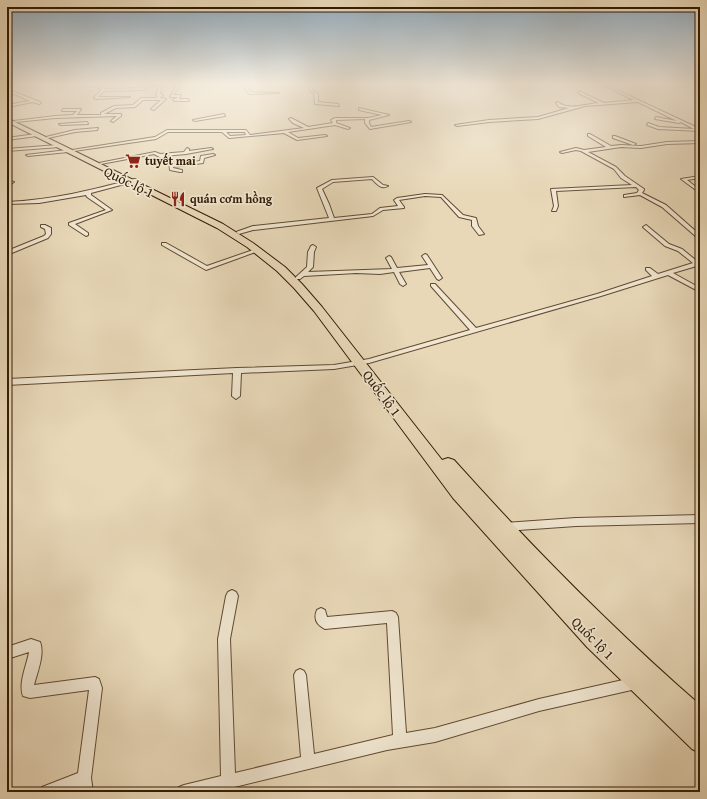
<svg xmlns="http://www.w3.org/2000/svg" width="707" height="799" viewBox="0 0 707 799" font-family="'Gentium Book Plus',serif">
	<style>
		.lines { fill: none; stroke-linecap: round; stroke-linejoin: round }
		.minor-casing { stroke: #604a31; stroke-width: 2 }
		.trunk-casing { stroke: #321b04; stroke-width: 2 }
		.minor { fill: #f0e6d1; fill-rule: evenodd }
		.trunk { fill: #e8d8b8; fill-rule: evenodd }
		.labels { text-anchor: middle; stroke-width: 3.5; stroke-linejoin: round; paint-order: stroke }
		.far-poi-label { font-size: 12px; font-weight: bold; fill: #321b04; stroke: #f0e6d1; text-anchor: start }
		.street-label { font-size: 14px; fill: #321b04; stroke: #f0e6d1 }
	</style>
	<rect width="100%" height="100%" fill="#e8d8b8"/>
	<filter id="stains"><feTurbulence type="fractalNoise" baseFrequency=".005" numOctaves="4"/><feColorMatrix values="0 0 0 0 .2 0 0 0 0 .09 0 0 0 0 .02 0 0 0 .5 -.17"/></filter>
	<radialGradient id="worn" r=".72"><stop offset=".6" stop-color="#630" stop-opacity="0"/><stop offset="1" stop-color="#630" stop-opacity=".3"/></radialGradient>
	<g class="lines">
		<g class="minor-casing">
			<path id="minor" d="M 7,83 L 12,83 L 7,85 Z
				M 87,83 L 103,88 L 107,83 L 110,83 L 105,89 L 142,88 L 143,88 L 142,85 L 145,84 L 177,83 L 162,85 L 160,94 L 163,95 L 160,98 L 166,99 L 154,110 L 151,109 L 161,100 L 143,100 L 135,107 L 116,108 L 104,114 L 121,114 L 121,116 L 113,122 L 111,121 L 117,116 L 55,118 L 16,122 L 14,121 L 55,116 L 73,115 L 77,111 L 62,111 L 63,109 L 81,109 L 77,115 L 101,115 L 101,113 L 114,106 L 133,105 L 141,98 L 156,98 L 158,96 L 156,95 L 159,85 L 146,86 L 146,89 L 142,90 L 104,91 L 98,97 L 130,97 L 96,99 L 94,98 L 102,89 L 87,85 Z
				M 239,83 L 245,83 L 250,92 L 279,93 L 249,94 L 243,85 Z
				M 272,83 L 300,83 L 270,84 Z
				M 310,83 L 312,83 L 311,85 L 313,92 L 318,94 L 318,102 L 338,104 L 339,106 L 315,104 L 314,94 L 311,92 L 309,85 Z
				M 599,83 L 602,83 L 700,129 L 700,131 L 658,129 L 647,125 L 648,123 L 659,127 L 694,129 L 681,122 L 679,123 L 655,119 L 656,117 L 677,121 L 638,102 L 585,106 L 538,119 L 489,122 L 457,126 L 455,125 L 489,120 L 538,117 L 569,108 L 559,107 L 556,103 L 558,102 C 568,111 586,104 599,103 L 578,93 L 579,91 L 604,103 L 634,100 Z
				M 175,84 L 179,87 L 173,95 L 181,95 L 179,99 L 188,99 L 189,101 L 175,101 L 173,100 L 178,97 L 170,97 L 176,87 L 173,86 Z
				M 7,89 L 40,102 L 41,103 L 39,104 L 33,102 L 7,107 L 7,105 L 30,101 L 7,91 Z
				M 359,108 L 389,115 L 369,120 L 369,123 L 371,127 L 409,121 L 411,122 L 370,129 L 365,123 L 365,119 L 336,120 L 336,123 L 350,128 L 348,129 L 335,125 L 288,132 L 298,138 L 325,135 L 327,136 L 297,140 L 284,133 L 229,138 L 222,132 L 168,132 L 156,139 L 74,151 L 72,150 L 155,137 L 167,130 L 246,130 L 250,135 L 304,128 L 293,123 L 289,119 L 291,118 L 308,127 L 333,123 L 331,120 L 335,118 L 368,118 L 382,115 L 359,110 ZM 226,132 L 245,132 L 246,135 L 230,136 Z
				M 224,114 L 225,116 L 195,121 L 193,120 Z
				M 87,122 L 88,124 L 61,125 L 59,124 Z
				M 98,128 L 97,130 L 75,132 L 48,138 L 46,137 L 75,130 Z
				M 36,134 L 37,136 L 7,140 L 7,138 Z
				M 588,134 L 590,134 L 611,146 L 621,145 L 641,146 L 667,142 L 700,141 L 700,143 L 667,144 L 641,148 L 621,147 L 588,152 L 616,167 L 625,176 L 644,189 L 644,190 L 642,193 L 666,205 L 700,235 L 700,240 L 662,207 L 640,195 L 624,197 L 624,195 L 637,193 L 639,190 L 636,187 L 556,191 L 558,206 L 556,211 L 552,211 L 554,206 L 551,189 L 632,185 L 621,178 L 614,169 L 581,151 L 576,150 L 562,153 L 560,152 L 576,148 L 584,150 L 606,147 L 588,136 Z
				M 613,136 L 615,136 L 636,144 L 633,145 L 613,138 Z
				M 58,145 L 59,147 L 7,151 L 7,149 Z
				M 187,148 L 189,149 L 189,151 L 211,148 L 213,149 L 186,154 L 164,156 L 172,160 L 173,164 L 200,161 L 201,156 L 213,154 L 215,155 L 204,158 L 203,163 L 173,167 L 173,168 L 182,170 L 182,172 L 180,172 L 170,170 L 169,162 L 154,154 L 101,164 L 99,163 L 155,152 L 160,154 L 184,152 Z
				M 67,150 L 68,152 L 28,156 L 26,155 Z
				M 700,176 L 700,178 L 687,180 L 700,190 L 700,193 L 681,179 Z
				M 373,177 L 383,185 L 388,186 C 381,190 377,184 372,179 L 333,182 L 322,189 L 329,204 L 334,218 L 372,214 L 380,208 L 398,206 L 394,200 L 397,198 L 425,194 L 442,195 L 463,215 L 476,218 L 478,226 L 484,234 L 479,235 L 472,226 L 472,220 L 459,217 L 441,197 L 425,196 L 399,200 L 404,207 L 404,208 L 383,210 L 373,216 L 253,230 L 239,234 L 236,232 L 253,226 L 329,218 L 317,188 L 332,180 Z
				M 134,179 L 136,179 L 136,181 L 91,193 L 91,195 L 112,210 L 75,224 L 88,233 L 88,235 L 86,236 L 69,225 L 69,223 L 106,210 L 87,197 L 86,195 L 39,203 L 7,204 L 7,202 C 52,200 92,190 134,179 Z
				M 10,181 L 14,182 L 7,187 L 7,184 Z
				M 41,225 L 45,225 L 51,228 L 51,234 L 48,238 L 7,255 L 7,251 L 44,236 L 46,234 L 45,229 L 41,227 Z
				M 646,225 L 669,244 L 682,249 L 698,262 L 700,261 L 700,265 L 673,273 L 700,288 L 700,292 L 668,275 L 601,296 L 369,363 L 334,369 L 241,373 L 240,396 L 236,399 L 232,396 L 233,373 L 7,385 L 7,379 L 237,368 L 334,365 L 369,359 L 470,330 L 431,286 L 431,284 L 435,284 L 476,328 L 597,294 L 652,276 L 646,270 L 646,268 L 650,268 L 658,274 L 693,263 L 678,251 L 665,246 L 644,228 L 643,227 Z
				M 162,243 L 166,243 L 207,266 L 256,249 L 261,250 L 206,270 L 162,245 Z
				M 313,245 L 316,247 L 314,252 L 313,267 L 308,272 L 392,269 L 386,258 L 389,256 L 391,257 L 397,268 L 428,265 L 422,256 L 425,254 L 427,255 L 442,278 L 439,280 L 437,279 L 430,268 L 399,272 L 406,284 L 403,286 L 400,284 L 394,272 L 380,274 L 356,273 L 304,276 L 300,279 L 296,279 L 296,277 L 307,267 L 308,252 L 311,246 Z
				M 700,515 L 700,523 L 576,526 L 505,531 L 501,530 L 500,527 L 501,524 L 505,523 L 576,518 Z
				M 232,590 L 236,592 L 238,596 L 230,639 L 235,773 L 301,757 L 294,675 L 296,671 L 300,669 L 304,671 L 306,675 L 314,754 L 393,735 L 387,623 L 325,629 C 317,625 313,619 317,610 L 321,608 L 325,610 L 327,617 L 392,611 L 396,613 L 398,617 L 406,733 L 435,728 L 539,699 L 636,677 L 640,679 L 642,683 L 640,687 L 636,689 L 539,711 L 435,742 L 387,750 L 214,792 L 177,792 L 179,787 L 184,785 L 221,776 L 218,639 L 226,596 L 228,592 Z
				M 31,639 L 40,642 C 45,654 37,673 34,685 L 95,677 L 99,679 L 102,688 L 91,778 L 93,792 L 79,792 L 78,787 L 66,792 L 40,792 L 42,787 L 78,773 L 89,690 L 30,698 L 23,696 C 18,683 27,665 29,652 L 7,659 L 7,647 Z"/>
		</g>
		<g class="trunk-casing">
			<path id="trunk" d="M 7,118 L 223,224 L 253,243 L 285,267 L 302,284 L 322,307 L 442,460 L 448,458 L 454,460 C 531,546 612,628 700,705 L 700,753 L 692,749 L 587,647 L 453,498 L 314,311 L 294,288 L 277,271 L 247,247 L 217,228 L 7,122 Z"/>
		</g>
		<use href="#minor" class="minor"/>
		<use href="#trunk" class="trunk"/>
	</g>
	<linearGradient id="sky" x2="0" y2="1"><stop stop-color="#8fa9bc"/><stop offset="0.43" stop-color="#f5eddf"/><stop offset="1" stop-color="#f5eddf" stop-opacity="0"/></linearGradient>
	<rect width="707" height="195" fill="url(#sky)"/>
	<defs>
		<g id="supermarket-bare" transform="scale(1.2)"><path d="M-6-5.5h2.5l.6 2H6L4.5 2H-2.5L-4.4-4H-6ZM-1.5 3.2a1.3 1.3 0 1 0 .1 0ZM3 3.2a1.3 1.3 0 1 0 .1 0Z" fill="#8f2418" stroke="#f0e6d1" stroke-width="2.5" paint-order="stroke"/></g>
		<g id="restaurant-bare" transform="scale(1.2)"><path d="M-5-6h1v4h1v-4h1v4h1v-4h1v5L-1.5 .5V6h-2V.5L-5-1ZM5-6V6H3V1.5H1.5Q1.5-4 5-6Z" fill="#8f2418" stroke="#f0e6d1" stroke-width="2.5" paint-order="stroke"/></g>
	</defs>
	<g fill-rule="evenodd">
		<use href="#supermarket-bare" x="133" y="161"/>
		<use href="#restaurant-bare" x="178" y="199"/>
	</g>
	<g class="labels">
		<g class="far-poi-label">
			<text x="145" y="165">tuyết mai</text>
			<text x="190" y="203">quán cơm hồng</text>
		</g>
		<g class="street-label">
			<text transform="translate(129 182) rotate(26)" y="5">Quốc lộ 1</text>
			<text transform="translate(382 393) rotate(53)" y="5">Quốc lộ 1</text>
			<text transform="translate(593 638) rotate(45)" y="5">Quốc lộ 1</text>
		</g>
	</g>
	<rect width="707" height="799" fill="none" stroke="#e8d8b8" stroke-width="24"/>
	<rect x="8" y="8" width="691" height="783" fill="none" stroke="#321b04" stroke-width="2"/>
	<rect x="12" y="12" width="683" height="775" fill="none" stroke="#321b04"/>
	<rect width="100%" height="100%" filter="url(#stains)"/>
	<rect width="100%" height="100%" fill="url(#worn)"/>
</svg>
